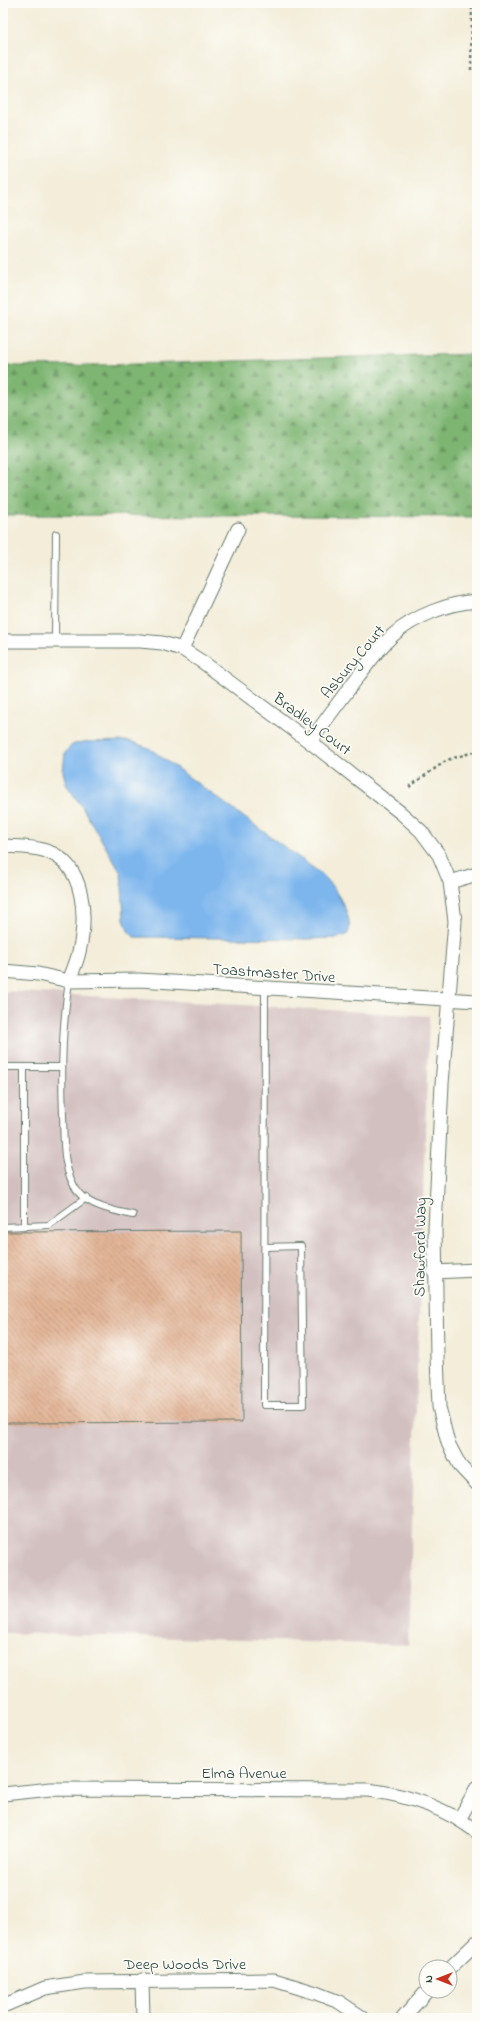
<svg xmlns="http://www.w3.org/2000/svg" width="480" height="2021" viewBox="0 0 480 2021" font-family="'Indie Flower',sans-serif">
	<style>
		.industrial { fill: #d2bfbf }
		.forest { fill: url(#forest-firs); stroke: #4e7953 }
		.water { fill: #7db6ed; stroke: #4e7a90 }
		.building { fill: url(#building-back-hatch) }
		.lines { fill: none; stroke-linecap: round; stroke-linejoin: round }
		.service-casing { stroke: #697b6e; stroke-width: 8 }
		.minor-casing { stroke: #697b6e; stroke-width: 15 }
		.path { stroke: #697b6e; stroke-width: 2.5; stroke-dasharray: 3 3; stroke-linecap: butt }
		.service { stroke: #fff; stroke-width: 6 }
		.minor { stroke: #fff; stroke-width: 13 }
		.labels { text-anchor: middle; stroke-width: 3.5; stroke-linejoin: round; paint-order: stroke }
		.street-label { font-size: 16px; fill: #1f3d34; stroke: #fdfcf7 }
	</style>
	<defs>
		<pattern id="forest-firs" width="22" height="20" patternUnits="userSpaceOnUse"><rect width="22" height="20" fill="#7eb572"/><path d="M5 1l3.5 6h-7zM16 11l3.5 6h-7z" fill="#67945e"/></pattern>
		<pattern id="building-back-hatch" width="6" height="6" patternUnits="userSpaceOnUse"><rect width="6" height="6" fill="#e3b597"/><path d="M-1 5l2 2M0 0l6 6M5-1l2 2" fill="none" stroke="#b7947c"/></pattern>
	</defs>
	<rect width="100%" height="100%" fill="#fdfcf7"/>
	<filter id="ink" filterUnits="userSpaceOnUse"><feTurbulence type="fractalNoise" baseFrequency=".025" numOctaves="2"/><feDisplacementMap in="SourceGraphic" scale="8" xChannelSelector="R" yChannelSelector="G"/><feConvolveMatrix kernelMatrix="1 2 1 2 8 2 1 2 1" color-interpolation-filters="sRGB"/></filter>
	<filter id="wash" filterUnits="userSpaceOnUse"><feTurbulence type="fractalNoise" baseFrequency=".012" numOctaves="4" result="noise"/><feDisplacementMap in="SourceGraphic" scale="16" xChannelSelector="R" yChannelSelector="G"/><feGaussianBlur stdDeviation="0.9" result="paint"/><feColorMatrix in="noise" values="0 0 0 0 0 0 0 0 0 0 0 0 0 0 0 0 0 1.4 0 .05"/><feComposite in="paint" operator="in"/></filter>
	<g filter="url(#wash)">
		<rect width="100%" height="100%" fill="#f3edd9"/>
		<path class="industrial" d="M 3,991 L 429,1016 L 408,1645 L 3,1633 Z"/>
		<path class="forest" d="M 477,354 L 477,517 L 3,515 L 3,366 C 161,366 319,356 477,354 Z"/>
		<path class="water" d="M 129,741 L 149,748 L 323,875 C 334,887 357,920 347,935 L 337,938 L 307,939 L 134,937 L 128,931 L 124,919 L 121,873 L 82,807 L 66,784 L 63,771 L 65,753 L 72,745 L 82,742 Z"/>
		<g id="blocks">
			<path class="building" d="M 241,1231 L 242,1422 L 3,1423 L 3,1232 Z"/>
		</g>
	</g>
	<g filter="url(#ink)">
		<use href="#blocks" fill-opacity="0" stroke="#697b6e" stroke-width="1"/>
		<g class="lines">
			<g class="service-casing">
				<path id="service" d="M 55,641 L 56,534
					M 69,981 C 62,1027 61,1070 63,1115 C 64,1141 62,1170 78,1192 C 90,1207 116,1211 133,1215
					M 265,988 L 264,1405 L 303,1405 L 301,1246 L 265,1247
					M 3,1067 L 61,1067
					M 24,1067 L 24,1227
					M 3,1227 L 49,1225 L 86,1198"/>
			</g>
			<g class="minor-casing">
				<path id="minor" d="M 3,641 L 140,641 L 162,643 L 182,649 L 204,663 L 310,742 L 401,813 L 421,831 L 439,855 L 450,882 L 455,921 L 442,1084 L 435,1228 L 437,1357 L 439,1407 L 448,1443 L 460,1466 L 477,1484
					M 182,649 L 238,529
					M 310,742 C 324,722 339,702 354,682 C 366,666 378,649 393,635 C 415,616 448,603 477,601
					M 3,846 C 17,847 32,846 46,851 C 86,864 87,918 79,952 C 77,962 72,972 69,981
					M 450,882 L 477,874
					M 3,971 L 38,974 L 69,981 L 139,980 L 477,1001
					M 434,1272 L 477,1270
					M 3,1794 L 51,1789 L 368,1790 C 406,1795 446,1808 477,1832
					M 459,1820 L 477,1787
					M 450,1968 L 477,1942
					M 142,1980 L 143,2018
					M 3,2006 L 45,1988 L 85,1982 L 274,1980 L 316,1993 L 339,2002 L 363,2018
					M 403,2018 L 427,1991"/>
			</g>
			<path class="path" d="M 471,70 L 472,3
				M 409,787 L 447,760 L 477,751"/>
			<use href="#service" class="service"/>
			<use href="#minor" class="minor"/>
		</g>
	</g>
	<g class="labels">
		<g class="street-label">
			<text transform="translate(352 661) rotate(-50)" y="6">Asbury Court</text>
			<text transform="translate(313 723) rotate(37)" y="6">Bradley Court</text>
			<text transform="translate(274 972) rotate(4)" y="6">Toastmaster Drive</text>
			<text transform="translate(419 1247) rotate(-89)" y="6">Shawford Way</text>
			<text x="244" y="1778">Elma Avenue</text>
			<text x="185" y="1969">Deep Woods Drive</text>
		</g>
	</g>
	<rect width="480" height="2021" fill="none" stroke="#fdfcf7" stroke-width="16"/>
	<g transform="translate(438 1979) rotate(270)"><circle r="19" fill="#fdfcf7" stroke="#a4b0a9"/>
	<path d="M0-3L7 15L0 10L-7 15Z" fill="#c8321e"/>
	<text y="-6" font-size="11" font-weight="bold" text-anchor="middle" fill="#1f3d34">N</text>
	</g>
</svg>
